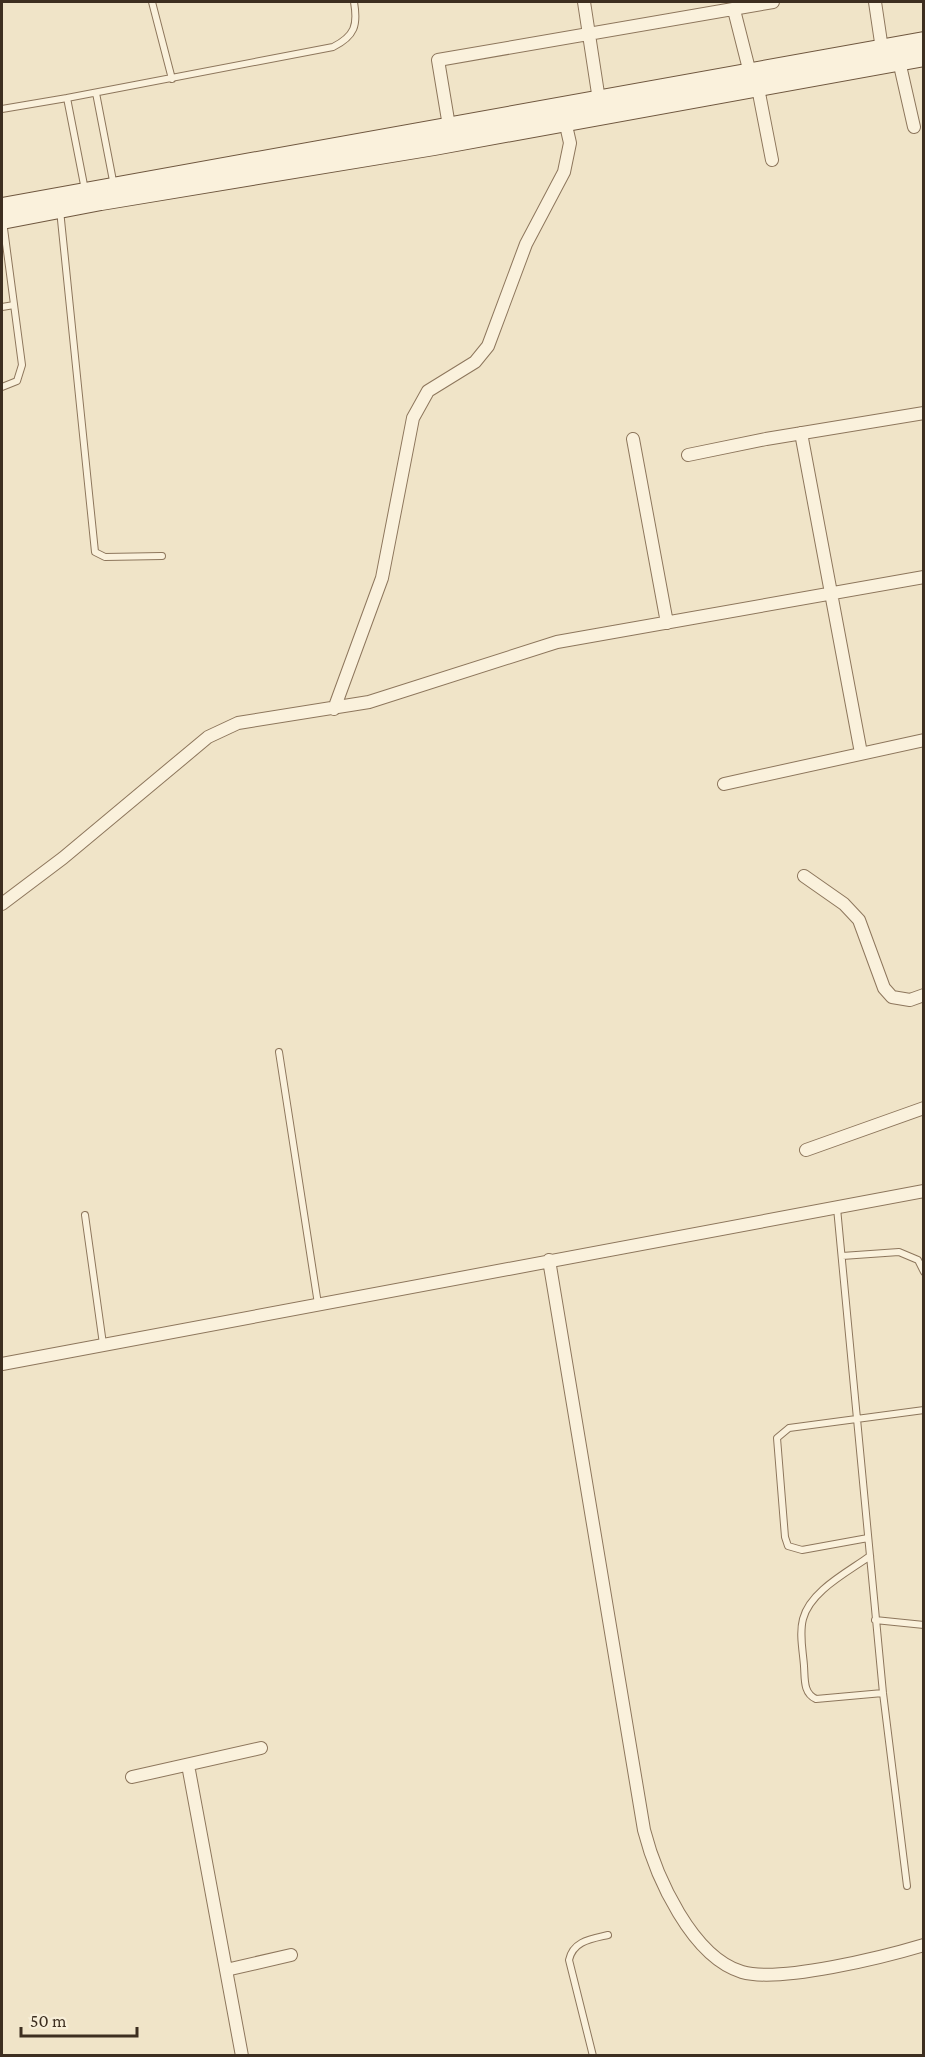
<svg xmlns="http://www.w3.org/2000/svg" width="925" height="2057" viewBox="0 0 925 2057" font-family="'Crimson Pro',serif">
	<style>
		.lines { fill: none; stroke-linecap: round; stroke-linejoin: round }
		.lane-casing { stroke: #8d765c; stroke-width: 8 }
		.street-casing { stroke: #8d765c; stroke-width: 14 }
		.secondary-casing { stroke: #6f573f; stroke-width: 20 }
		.lane { stroke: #faf1dc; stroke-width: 6 }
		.street { stroke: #faf1dc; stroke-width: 12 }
		.secondary { stroke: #faf1dc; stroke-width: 18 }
	</style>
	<rect width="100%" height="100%" fill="#f0e4c8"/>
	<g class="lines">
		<g class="lane-casing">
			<path id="lane" d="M 152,2 L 172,79
				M 96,93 L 114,186
				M 67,98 L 333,47 C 355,36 358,25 354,2
				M 2,109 L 67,98 L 85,190
				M 60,210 L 95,552 L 105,557 L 162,556
				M 2,307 L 14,305
				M 2,387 L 17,381 L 22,365 L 3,221
				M 279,1052 L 318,1304
				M 837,1208 L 883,1693 L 907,1886
				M 85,1215 L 103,1344
				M 842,1256 L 899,1252 L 918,1260 L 924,1272
				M 868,1538 L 802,1550 L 788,1546 L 785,1537 L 777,1438 L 789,1428 L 924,1410
				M 870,1556 C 848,1572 810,1591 803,1619 C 799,1634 803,1651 804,1666 C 805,1679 803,1693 816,1699 L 883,1693
				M 875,1620 L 924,1625
				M 593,2056 L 569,1960 C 573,1941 591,1939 608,1935"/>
		</g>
		<g class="street-casing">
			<path id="street" d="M 584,2 L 599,100
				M 875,2 L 882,49
				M 734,10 L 750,73
				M 899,61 L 914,127
				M 758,88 L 772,160
				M 449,126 L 438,60 L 773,2
				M 801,433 L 861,753
				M 633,439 L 667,623
				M 688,455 L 766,439 L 924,413
				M 334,709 L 382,578 L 413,418 L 428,391 L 475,362 L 488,346 L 526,244 L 564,172 L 570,143 L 565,121
				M 724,784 L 924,740
				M 804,876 L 844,904 L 859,920 L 884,988 L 892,997 L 910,1000 L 924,995
				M 2,904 L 63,858 L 208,737 L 238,723 L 369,702 L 557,642 L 924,577
				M 806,1150 L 924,1108
				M 549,1260 L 644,1830 C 656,1877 692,1957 742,1972 C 780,1983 884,1957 924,1945
				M 2,1364 L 924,1191
				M 188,1765 L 242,2056
				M 132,1777 L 261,1748
				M 226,1970 L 291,1955"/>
		</g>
		<g class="secondary-casing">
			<path id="secondary" d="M 2,207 L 924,41
				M 2,220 L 101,201 L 434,146 L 924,57"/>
		</g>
		<use href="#lane" class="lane"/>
		<use href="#street" class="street"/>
		<use href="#secondary" class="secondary"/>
	</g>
	<rect width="925" height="2057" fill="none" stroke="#3d2e20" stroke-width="6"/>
	<path d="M21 2027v9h116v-9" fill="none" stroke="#3d2e20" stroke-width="3"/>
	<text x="30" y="2027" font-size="18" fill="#3d2e20" stroke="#f7eed8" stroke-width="4.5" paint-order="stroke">50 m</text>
</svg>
